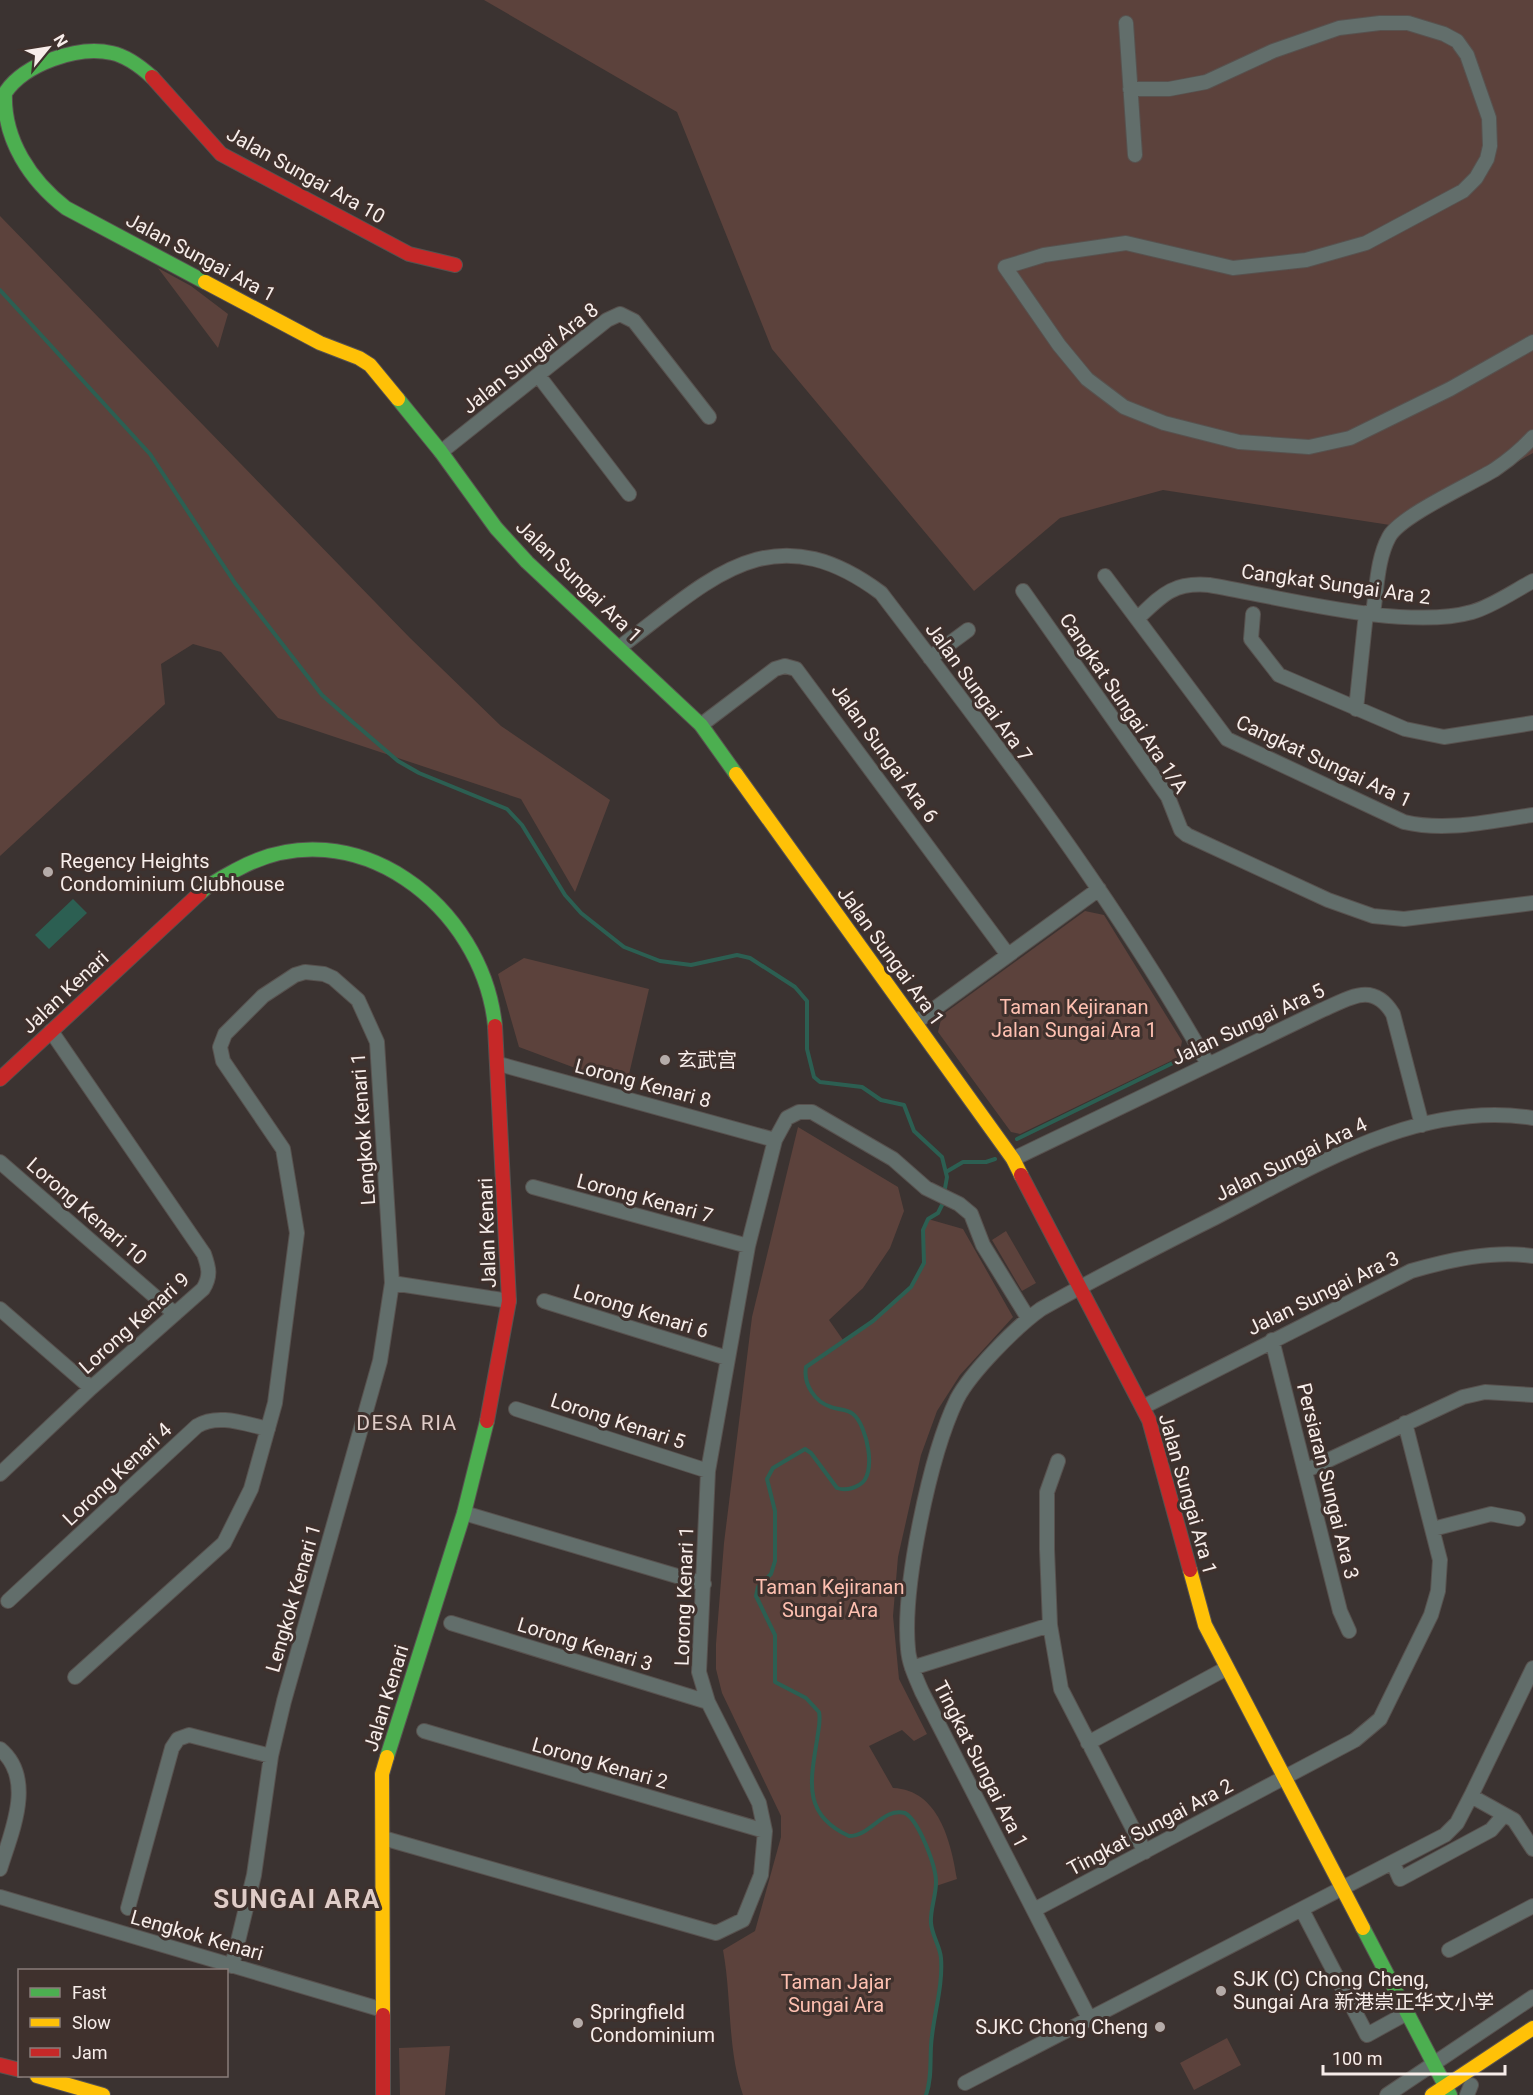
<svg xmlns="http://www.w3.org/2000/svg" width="1533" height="2095" viewBox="0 0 1533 2095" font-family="Roboto,'Noto Sans SC',sans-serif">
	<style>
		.green { fill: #5c423c }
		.water { fill: #2c5f52 }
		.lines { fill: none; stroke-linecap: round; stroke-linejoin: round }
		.stream { stroke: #2c5f52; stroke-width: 4 }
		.street-casing { stroke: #58524f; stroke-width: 16 }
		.fast-casing { stroke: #58524f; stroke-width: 16 }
		.slow-casing { stroke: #58524f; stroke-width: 16 }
		.jam-casing { stroke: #58524f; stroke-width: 16 }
		.street { stroke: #626e6b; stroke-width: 14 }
		.fast { stroke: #4caf50; stroke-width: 14 }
		.slow { stroke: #ffc107; stroke-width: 14 }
		.jam { stroke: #c62828; stroke-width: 14 }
		.poi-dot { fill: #b5aca9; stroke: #3f312d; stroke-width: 2 }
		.labels { text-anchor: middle; stroke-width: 6; stroke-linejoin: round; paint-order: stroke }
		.street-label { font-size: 20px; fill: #f7edea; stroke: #3f312d }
		.poi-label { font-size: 20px; fill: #f7edea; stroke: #3f312d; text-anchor: start }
		.park-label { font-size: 20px; fill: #fec0b1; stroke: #3f312d }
		.neighbourhood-label { font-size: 21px; letter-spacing: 1.5px; fill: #dfccc7; stroke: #3f312d }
		.district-label { font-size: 26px; font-weight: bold; letter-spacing: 1.5px; fill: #dfccc7; stroke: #3f312d }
	</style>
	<rect width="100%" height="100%" fill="#3b3331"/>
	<path class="green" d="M 484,0 L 1533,0 L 1533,453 L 1403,527 L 1163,490 L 1060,518 L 974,591 L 772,349 L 677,112 Z
		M 0,216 L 410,638 L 501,726 L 610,800 L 575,892 L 521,799 L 278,718 L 221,652 L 193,644 L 161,664 L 165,704 L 0,856 Z
		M 158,268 L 191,286 L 228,314 L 218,348 Z
		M 1085,911 L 1104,915 L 1182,1041 L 1179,1057 L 1020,1134 L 1011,1132 L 938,1032 L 942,1015 Z
		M 524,958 L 649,989 L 626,1087 L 519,1047 L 498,974 Z
		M 798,1127 L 898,1187 L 904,1211 L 890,1248 L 863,1288 L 829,1320 L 843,1340 L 873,1321 L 911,1287 L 924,1263 L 923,1230 L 928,1219 L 963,1229 L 1013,1317 L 960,1375 L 937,1411 L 921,1455 L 898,1557 L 893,1616 L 899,1679 L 927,1734 L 914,1741 L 902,1730 L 869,1746 L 893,1788 C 939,1790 951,1842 957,1879 L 936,1886 L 931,1912 L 931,1927 L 941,1954 L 942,1976 L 931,2038 L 929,2086 L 926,2095 L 743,2095 C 727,2048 732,1999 723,1950 L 755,1931 L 781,1837 L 781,1816 L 722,1693 L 716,1669 L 716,1644 L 724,1543 L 752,1317 Z
		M 1006,1231 L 1036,1283 L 1022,1291 L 992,1240 Z
		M 1227,2038 L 1241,2065 L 1194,2090 L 1180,2063 Z
		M 450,2046 L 445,2095 L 400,2095 L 399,2048 Z"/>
	<path class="water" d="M 73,899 L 87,913 L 49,949 L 35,935 Z"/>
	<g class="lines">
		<path class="stream" d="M 0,290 L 150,454 L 235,583 L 322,695 L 348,718 L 398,761 L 419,773 L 507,809 L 522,825 L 565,895 L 581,913 L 624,947 L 660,961 L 691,965 L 737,955 L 750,958 L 795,987 L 807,1001 L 807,1049 L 814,1077 L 820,1082 L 862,1087 L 881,1100 L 904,1105 L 914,1131 L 942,1157 L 947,1177 L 944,1194
			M 1017,1139 L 1179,1060
			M 946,1172 L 963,1162 L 986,1162 L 995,1159
			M 926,2095 C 933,2076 929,2055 932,2036 C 935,2010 943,1984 941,1958 C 940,1946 932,1936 931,1923 C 930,1909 936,1897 936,1882 C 936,1866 919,1821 905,1813 C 883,1807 871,1836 849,1836 C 803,1815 810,1783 817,1740 C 818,1731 821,1722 819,1712 L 806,1698 L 775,1682 L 775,1635 L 756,1596 L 758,1587 L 771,1574 L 775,1561 L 775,1511 L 767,1479 L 773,1468 L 805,1449 L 811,1453 L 837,1488 C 845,1491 852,1489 859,1485 C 878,1476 867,1425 853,1414 C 847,1409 838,1410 831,1407 C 815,1402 803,1384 806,1367 L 873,1321 L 911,1287 L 924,1263 L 923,1230 L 928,1219 L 938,1213 L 944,1201"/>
		<g class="street-casing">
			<path id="street" d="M 1126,23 L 1135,155
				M 1130,89 L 1169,89 L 1206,82 L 1273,51 L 1339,28 L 1380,23 L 1408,23 L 1444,34 L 1457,41 L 1467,55 L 1489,118 L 1490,146 L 1487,159 L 1476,178 L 1463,191 L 1366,243 L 1306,260 L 1233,268 L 1126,243 L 1044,255 L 1005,267 L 1059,345 L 1087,379 L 1124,407 L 1164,423 L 1239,442 L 1309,447 L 1350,438 L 1450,389 L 1533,342
				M 538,375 L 629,494
				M 441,452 L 607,320 L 620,314 L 634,321 L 709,417
				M 1105,576 L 1227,739 L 1404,822 C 1447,832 1490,821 1533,815
				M 1023,591 L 1168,797 L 1181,830 L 1187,835 L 1328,900 L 1373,916 L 1404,919 L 1533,903
				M 1373,613 C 1377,588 1377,559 1389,537 C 1400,516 1471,484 1494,470 C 1509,460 1521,450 1533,437
				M 1253,614 L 1251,639 L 1279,675 L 1405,729 L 1444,737 L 1533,723
				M 1138,618 C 1162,595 1173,582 1209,585 C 1280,597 1405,631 1472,612 C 1493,606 1514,591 1533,581
				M 620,647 C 710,580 771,511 881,593 C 997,745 1114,898 1208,1064
				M 930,658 L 968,630
				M 1356,709 L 1366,613
				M 701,725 L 775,669 L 785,666 L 796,669 L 1008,955
				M 915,1023 L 1099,889
				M 499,1064 L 775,1140
				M 1013,1159 L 1322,1010 C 1350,998 1373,981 1393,1014 L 1422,1125
				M 0,1162 L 175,1314
				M 533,1187 L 748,1246
				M 392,1283 L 509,1301
				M 544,1301 L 727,1358
				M 0,1309 L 91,1388
				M 1272,1340 L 1340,1611 L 1349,1631
				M 1143,1407 L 1411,1271 C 1449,1260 1493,1250 1533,1256
				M 516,1409 L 708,1471
				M 1058,1461 L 1047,1492 L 1047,1549 L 1050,1625 L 1061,1689 L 1145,1852
				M 1305,1471 L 1463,1397 L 1485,1392 L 1533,1395
				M 0,1474 L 91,1388 L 203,1289 C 211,1276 209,1268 204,1254 L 51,1031
				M 464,1513 L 704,1584
				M 1433,1529 L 1491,1514 L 1518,1519
				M 8,1601 L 197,1426 C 218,1413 245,1424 268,1429
				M 451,1623 L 708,1702
				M 912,1668 L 1050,1625
				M 75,1677 L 224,1543 L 251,1489 L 275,1403 L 297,1233 L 283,1149 L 223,1061 L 220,1047 L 225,1034 L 263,996 L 295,975 L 305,972 L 324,974 L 333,978 L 358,1000 L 377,1042 L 392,1283 L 380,1361 L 284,1701 L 271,1756 L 254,1875 L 232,1966
				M 424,1731 L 765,1831
				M 1088,1743 L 1227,1668
				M 0,1749 C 36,1779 11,1833 0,1869
				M 1471,1796 L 1514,1820 L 1533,1849
				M 383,1838 L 716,1933 L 743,1920 L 761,1875 L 765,1831 L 759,1803 L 708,1702 L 699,1672 L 708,1471 L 748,1246 L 775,1140 L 787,1118 L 799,1112 L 812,1112 L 893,1159 L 926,1188 L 959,1204 L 971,1214 L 983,1245 L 1028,1318
				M 1393,1863 L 1400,1879 L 1491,1830 L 1504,1815
				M 0,1897 L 383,2010
				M 128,1908 L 172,1748 L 178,1739 L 189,1735 L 271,1756
				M 1034,1910 L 1355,1740 L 1380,1719 L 1431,1615 L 1438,1591 L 1440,1560 L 1405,1423
				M 1302,1910 L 1367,2035 L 1407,2013
				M 1449,1950 L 1533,1906
				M 1090,2020 L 922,1692 C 916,1678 909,1664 908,1649 C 902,1587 930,1455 957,1399 C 971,1372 1017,1326 1041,1309 C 1099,1276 1159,1246 1218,1216 C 1315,1166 1419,1100 1533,1118
				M 965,2083 L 1445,1835 L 1457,1823 L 1471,1796 L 1533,1668
				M 1387,2095 L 1533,1997
				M 1467,2095 L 1471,2085"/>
		</g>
		<g class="fast-casing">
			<path id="fast" d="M 152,77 C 141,67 126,56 112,53 C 78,45 24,64 5,93 C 3,140 31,181 66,208 L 205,282
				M 398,399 L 441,452 L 496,528 L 527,562 L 701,725 L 736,774
				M 200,893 C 212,882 225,876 238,869 C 354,806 483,906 495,1026
				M 387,1757 L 464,1513 L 487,1421
				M 1363,1928 L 1450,2095"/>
		</g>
		<g class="slow-casing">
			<path id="slow" d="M 205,282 L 320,343 L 359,358 L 370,365 L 398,399
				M 736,774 L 1013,1159 L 1021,1175
				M 1190,1570 L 1205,1625 L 1363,1928
				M 383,2015 L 382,1774 L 387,1757
				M 37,2076 L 103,2095
				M 1432,2095 L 1533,2028"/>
		</g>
		<g class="jam-casing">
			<path id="jam" d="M 152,77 L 221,154 L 409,254 L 455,265
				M 0,1079 L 200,893
				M 1021,1175 L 1149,1420 L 1190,1570
				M 487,1421 L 509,1301 L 495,1026
				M 383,2015 L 383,2095
				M 0,2065 L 20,2070"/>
		</g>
		<use href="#street" class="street"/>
		<use href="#fast" class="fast"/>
		<use href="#slow" class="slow"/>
		<use href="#jam" class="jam"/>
	</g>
	<g class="poi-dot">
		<circle cx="48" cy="872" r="6"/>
		<circle cx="665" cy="1060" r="6"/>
		<circle cx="1221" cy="1991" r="6"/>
		<circle cx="578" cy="2023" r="6"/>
		<circle cx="1160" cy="2027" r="6"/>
	</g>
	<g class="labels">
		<g class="street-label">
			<text transform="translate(306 175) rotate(29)" y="7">Jalan Sungai Ara 10</text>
			<text transform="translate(201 257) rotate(28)" y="7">Jalan Sungai Ara 1</text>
			<text transform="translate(530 358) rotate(-38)" y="7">Jalan Sungai Ara 8</text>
			<text transform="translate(579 581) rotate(44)" y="7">Jalan Sungai Ara 1</text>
			<text transform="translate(1336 584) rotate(8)" y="7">Cangkat Sungai Ara 2</text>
			<text transform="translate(979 692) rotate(54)" y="7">Jalan Sungai Ara 7</text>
			<text transform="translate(1124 703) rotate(56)" y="7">Cangkat Sungai Ara 1/A</text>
			<text transform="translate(885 753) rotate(54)" y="7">Jalan Sungai Ara 6</text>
			<text transform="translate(1324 761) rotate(25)" y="7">Cangkat Sungai Ara 1</text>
			<text transform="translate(891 956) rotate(54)" y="7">Jalan Sungai Ara 1</text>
			<text transform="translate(65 992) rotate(-43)" y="7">Jalan Kenari</text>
			<text transform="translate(1248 1024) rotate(-25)" y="7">Jalan Sungai Ara 5</text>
			<text transform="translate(643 1083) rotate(15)" y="7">Lorong Kenari 8</text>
			<text transform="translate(363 1129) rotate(-94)" y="7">Lengkok Kenari 1</text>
			<text transform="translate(1291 1159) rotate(-26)" y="7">Jalan Sungai Ara 4</text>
			<text transform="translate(645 1198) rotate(15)" y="7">Lorong Kenari 7</text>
			<text transform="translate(87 1211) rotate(41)" y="7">Lorong Kenari 10</text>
			<text transform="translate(487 1233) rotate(-92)" y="7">Jalan Kenari</text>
			<text transform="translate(1323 1293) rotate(-26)" y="7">Jalan Sungai Ara 3</text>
			<text transform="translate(641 1311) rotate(17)" y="7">Lorong Kenari 6</text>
			<text transform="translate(134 1323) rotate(-42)" y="7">Lorong Kenari 9</text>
			<text transform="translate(618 1421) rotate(18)" y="7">Lorong Kenari 5</text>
			<text transform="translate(117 1474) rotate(-43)" y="7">Lorong Kenari 4</text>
			<text transform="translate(1328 1481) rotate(76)" y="7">Persiaran Sungai Ara 3</text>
			<text transform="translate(1188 1494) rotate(74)" y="7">Jalan Sungai Ara 1</text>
			<text transform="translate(684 1596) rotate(-88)" y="7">Lorong Kenari 1</text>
			<text transform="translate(293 1598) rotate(-74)" y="7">Lengkok Kenari 1</text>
			<text transform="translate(585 1644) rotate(17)" y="7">Lorong Kenari 3</text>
			<text transform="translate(386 1698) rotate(-73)" y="7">Jalan Kenari</text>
			<text transform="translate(600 1763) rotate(16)" y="7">Lorong Kenari 2</text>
			<text transform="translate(981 1764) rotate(63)" y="7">Tingkat Sungai Ara 1</text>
			<text transform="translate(1150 1827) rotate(-28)" y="7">Tingkat Sungai Ara 2</text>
			<text transform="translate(197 1935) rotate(16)" y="7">Lengkok Kenari</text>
		</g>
		<g class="poi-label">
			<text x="60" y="868">Regency Heights<tspan x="60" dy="23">Condominium Clubhouse</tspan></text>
			<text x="677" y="1067">玄武宫</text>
			<text x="1233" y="1986">SJK (C) Chong Cheng,<tspan x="1233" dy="23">Sungai Ara 新港崇正华文小学</tspan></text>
			<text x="590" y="2019">Springfield<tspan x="590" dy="23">Condominium</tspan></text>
			<text x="1148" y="2034" text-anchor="end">SJKC Chong Cheng</text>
		</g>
		<g class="park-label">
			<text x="1074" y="1014">Taman Kejiranan<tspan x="1074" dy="23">Jalan Sungai Ara 1</tspan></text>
			<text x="830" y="1594">Taman Kejiranan<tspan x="830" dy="23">Sungai Ara</tspan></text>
			<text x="836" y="1989">Taman Jajar<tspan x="836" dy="23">Sungai Ara</tspan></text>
		</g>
		<g class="neighbourhood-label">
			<text x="407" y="1430">DESA RIA</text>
		</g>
		<g class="district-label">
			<text x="297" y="1908">SUNGAI ARA</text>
		</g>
	</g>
	<rect x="18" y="1969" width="210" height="108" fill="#3f312d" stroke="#897c79" stroke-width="1.5"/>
	<rect x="30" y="1988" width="30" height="9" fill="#4caf50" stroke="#897c79" stroke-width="1.5"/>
	<text x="72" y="1999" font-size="18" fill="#f7edea">Fast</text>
	<rect x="30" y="2018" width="30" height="9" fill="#ffc107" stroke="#897c79" stroke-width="1.5"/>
	<text x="72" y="2029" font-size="18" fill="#f7edea">Slow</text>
	<rect x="30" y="2048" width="30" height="9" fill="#c62828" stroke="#897c79" stroke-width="1.5"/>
	<text x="72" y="2059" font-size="18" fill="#f7edea">Jam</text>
	<g transform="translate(48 48) rotate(60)" stroke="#3f312d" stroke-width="4.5" paint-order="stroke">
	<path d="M0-4.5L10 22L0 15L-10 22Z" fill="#f7edea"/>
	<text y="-9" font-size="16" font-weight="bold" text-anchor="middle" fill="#f7edea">N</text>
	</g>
	<path d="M1323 2065v9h182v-9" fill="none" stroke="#f7edea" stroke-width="3"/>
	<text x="1332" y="2065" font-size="18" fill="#f7edea" stroke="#3f312d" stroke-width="4.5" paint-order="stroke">100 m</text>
</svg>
